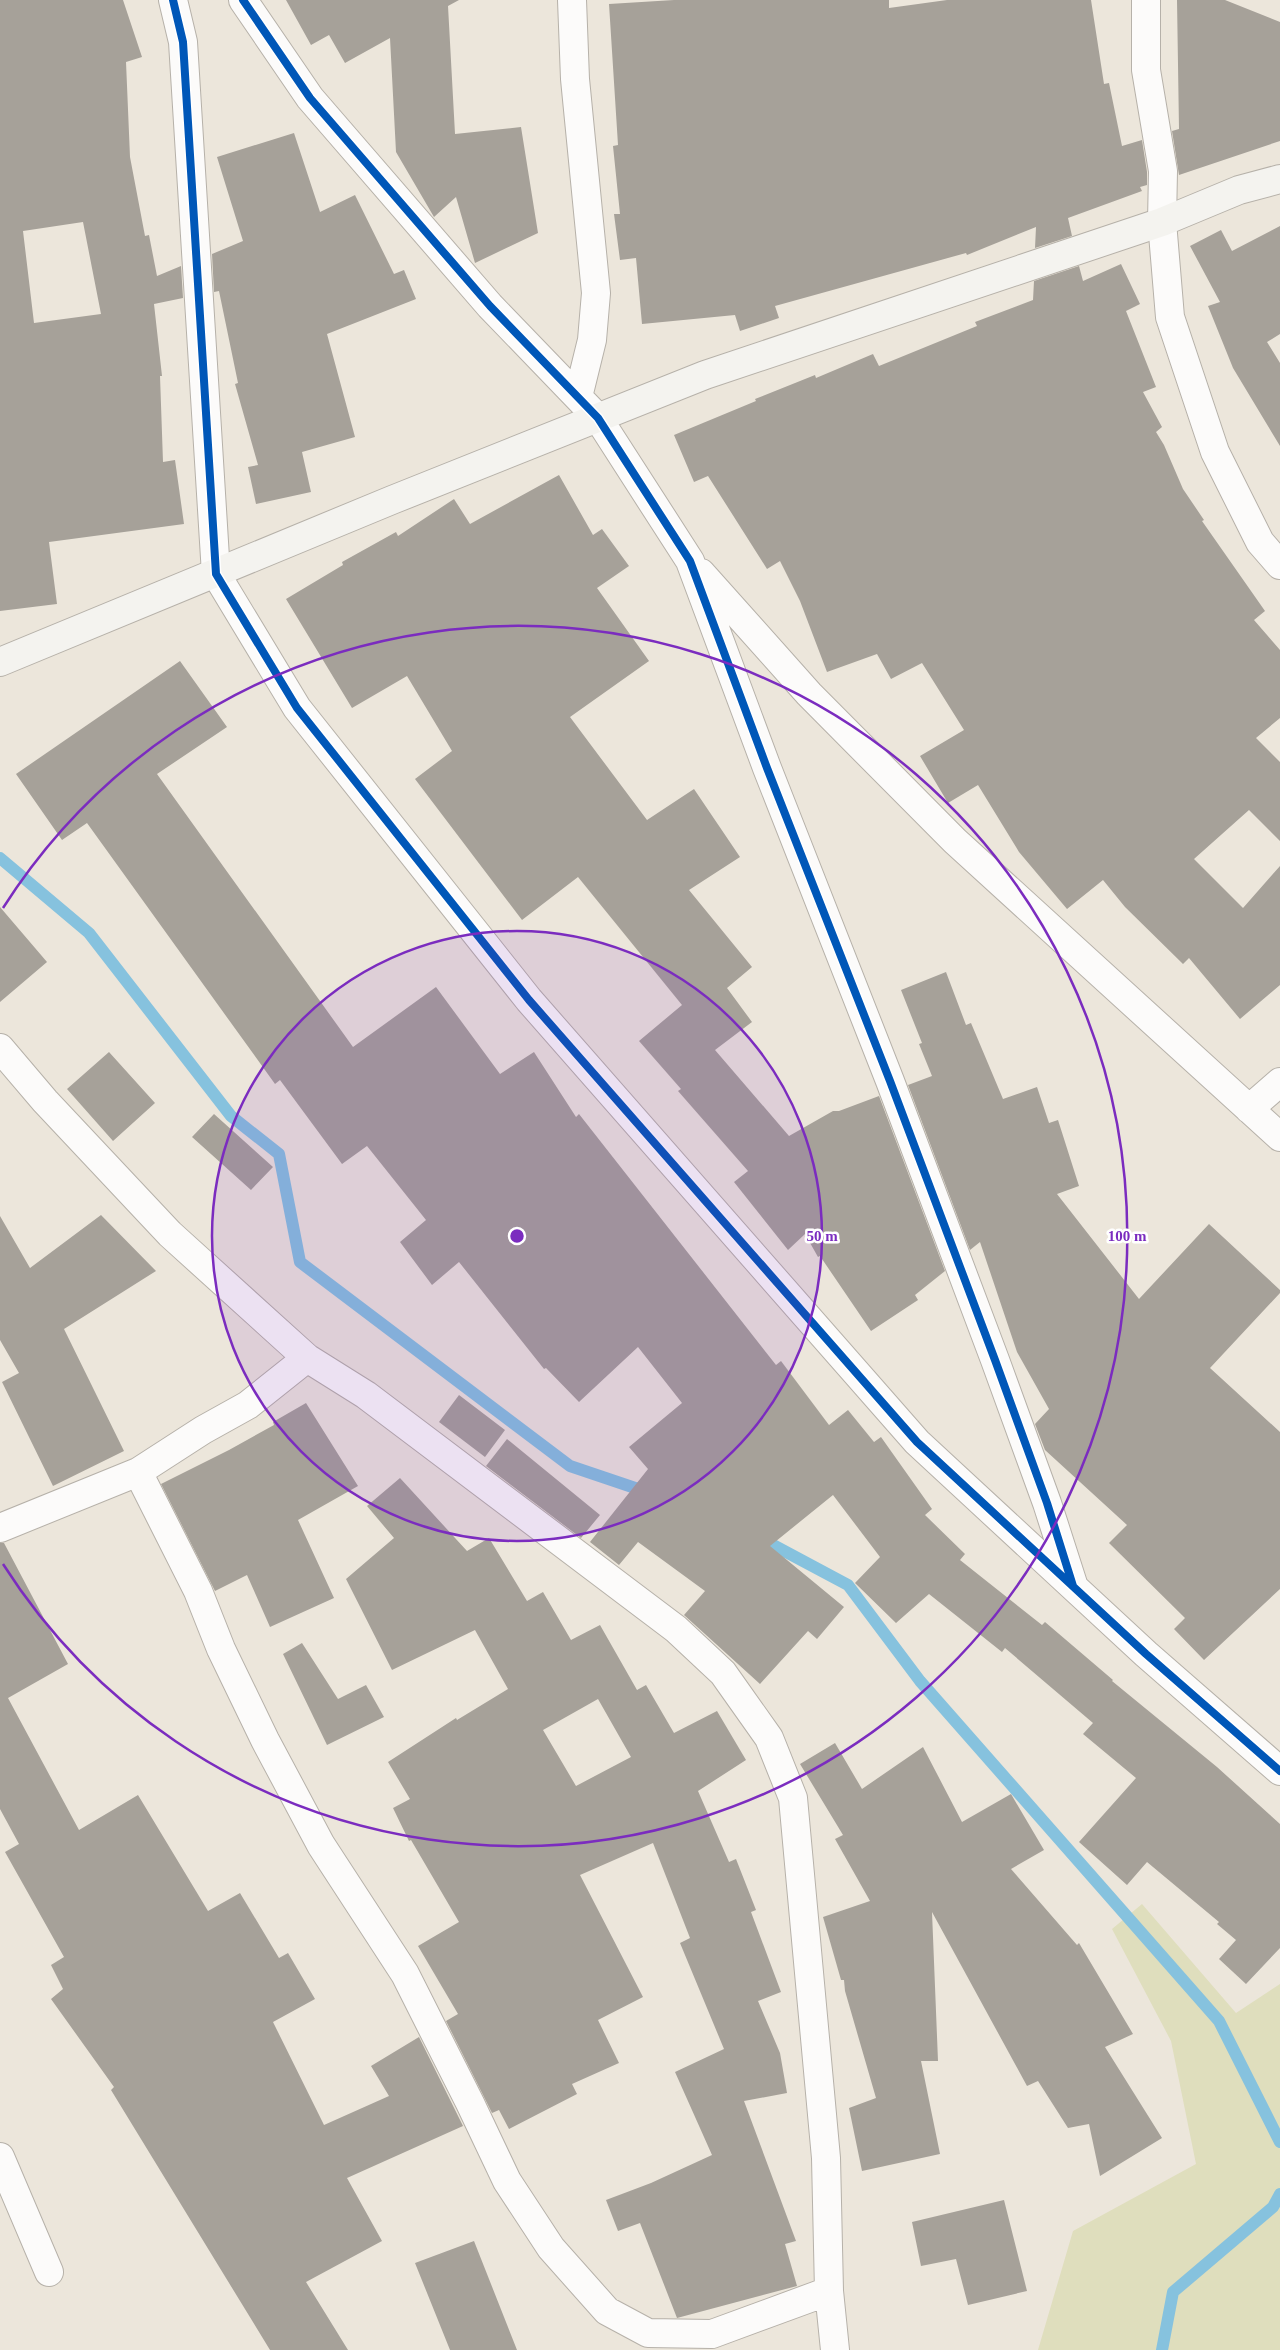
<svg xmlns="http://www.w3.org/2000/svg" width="1280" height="2350" viewBox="0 0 1280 2350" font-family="'Times New Roman',serif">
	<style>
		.green { fill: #dfdebd }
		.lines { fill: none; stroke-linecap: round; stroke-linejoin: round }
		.stream { stroke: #86c2de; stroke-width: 12 }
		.building { fill: #a6a199; fill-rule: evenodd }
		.street-casing { stroke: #b6b1a9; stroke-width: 30 }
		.secondary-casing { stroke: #b6b1a9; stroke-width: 30 }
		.street { stroke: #fcfbfa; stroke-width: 28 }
		.secondary { stroke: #f4f3ef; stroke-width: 28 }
		.cycleway-casing { stroke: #fff; stroke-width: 11 }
		.cycleway { stroke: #0057b8; stroke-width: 8 }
		.ring { fill: none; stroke: #7b2cbf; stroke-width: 2.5 }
		.centre { fill: #7b2cbf; stroke: #fff; stroke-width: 2.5 }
		.ring-label { font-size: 15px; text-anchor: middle; font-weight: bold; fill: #7b2cbf; stroke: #fff; stroke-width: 5; stroke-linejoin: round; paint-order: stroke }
	</style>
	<rect width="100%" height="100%" fill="#ece6db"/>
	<path class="green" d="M 1142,1904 L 1236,2013 L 1280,1984 L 1280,2350 L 1038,2350 L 1073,2231 L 1196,2164 L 1171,2041 L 1112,1929 Z"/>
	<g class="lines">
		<path class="stream" d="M 0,858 L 89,933 L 231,1116 L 279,1154 L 300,1262 L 570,1466 L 650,1493
			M 758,1537 L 848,1585 L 920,1681 L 1219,2021 L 1280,2142
			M 1162,2350 L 1173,2292 L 1273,2207 L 1280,2194"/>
	</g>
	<path class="building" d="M 0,0 L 123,0 L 142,57 L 126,62 L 130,157 L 145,236 L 149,235 L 157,276 L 181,266 L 183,298 L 154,304 L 162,376 L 160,376 L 163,462 L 175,460 L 184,524 L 49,542 L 57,604 L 0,611 ZM 83,222 L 101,314 L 34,323 L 23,231 Z
		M 286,0 L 459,0 L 448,6 L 455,134 L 521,127 L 538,233 L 475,263 L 456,197 L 434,217 L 396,152 L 390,38 L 345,63 L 329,35 L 311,45 Z
		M 674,0 L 889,0 L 889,8 L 947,0 L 1091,0 L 1104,84 L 1109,83 L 1122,146 L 1142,140 L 1147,172 L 1147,185 L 1140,187 L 1142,191 L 1068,218 L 1072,236 L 1035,248 L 1036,227 L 967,255 L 966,253 L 775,306 L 779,318 L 740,331 L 735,315 L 642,324 L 636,258 L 620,260 L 614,214 L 620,214 L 613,146 L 618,145 L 609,4 Z
		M 1177,0 L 1225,0 L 1280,22 L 1280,141 L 1179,175 L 1172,131 L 1179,129 Z
		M 294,133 L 320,212 L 355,195 L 394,274 L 404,270 L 416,299 L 327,334 L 355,437 L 302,452 L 311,492 L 256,504 L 248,467 L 258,465 L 235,384 L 238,383 L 219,291 L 214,292 L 212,254 L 243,241 L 217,157 Z
		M 1280,226 L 1280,334 L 1267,342 L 1280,363 L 1280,446 L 1233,368 L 1208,306 L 1220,302 L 1190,246 L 1221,230 L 1232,251 Z
		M 1121,264 L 1140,304 L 1126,311 L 1156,387 L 1143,392 L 1162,427 L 1156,432 L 1164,445 L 1183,489 L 1204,520 L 1202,521 L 1265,611 L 1254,620 L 1280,650 L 1280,718 L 1256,738 L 1280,762 L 1280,841 L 1249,810 L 1194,859 L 1243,908 L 1280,866 L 1280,985 L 1240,1019 L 1189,958 L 1183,964 L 1125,907 L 1103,880 L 1067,909 L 1019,852 L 978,785 L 948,803 L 920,756 L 964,730 L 922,663 L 891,679 L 877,654 L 827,672 L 800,601 L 780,561 L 767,569 L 708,476 L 694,482 L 674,435 L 756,401 L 755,399 L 815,375 L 816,378 L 873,354 L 879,366 L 977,326 L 975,322 L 1033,300 L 1034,281 L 1079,266 L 1083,281 Z
		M 559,475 L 593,535 L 602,529 L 629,566 L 597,588 L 649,661 L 570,717 L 647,820 L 694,789 L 740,857 L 689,890 L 752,967 L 727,988 L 752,1022 L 715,1050 L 789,1136 L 833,1111 L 839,1111 L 879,1096 L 945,1271 L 915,1295 L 918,1300 L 871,1331 L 820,1256 L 818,1257 L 805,1234 L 788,1250 L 734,1182 L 748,1171 L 678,1091 L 681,1089 L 639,1041 L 682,1005 L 578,877 L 522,920 L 415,779 L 452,751 L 407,676 L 352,708 L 286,599 L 343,565 L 342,562 L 396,532 L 398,536 L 454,499 L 470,524 Z
		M 180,661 L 227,727 L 157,774 L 353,1047 L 436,987 L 500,1074 L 534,1052 L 576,1117 L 579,1114 L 776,1365 L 781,1361 L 829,1425 L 848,1410 L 874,1442 L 881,1437 L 932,1509 L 925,1515 L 965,1554 L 960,1560 L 1042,1625 L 1045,1622 L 1113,1680 L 1112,1681 L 1217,1767 L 1280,1824 L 1280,1948 L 1246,1984 L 1219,1959 L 1236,1940 L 1217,1924 L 1219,1922 L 1147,1862 L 1127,1885 L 1079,1842 L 1136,1778 L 1083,1734 L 1093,1723 L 1005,1648 L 1002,1652 L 929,1594 L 896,1623 L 855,1583 L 880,1557 L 833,1495 L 770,1546 L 844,1607 L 817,1639 L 808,1631 L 760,1684 L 684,1615 L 705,1591 L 638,1542 L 619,1565 L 590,1542 L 648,1469 L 629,1447 L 682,1403 L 638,1347 L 579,1402 L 546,1368 L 544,1369 L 459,1262 L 432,1285 L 400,1242 L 426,1220 L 367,1146 L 342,1164 L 280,1080 L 275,1084 L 87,823 L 62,840 L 16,774 Z
		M 0,907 L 47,962 L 0,1002 Z
		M 946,972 L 966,1025 L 971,1023 L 1003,1099 L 1037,1087 L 1049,1123 L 1058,1120 L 1079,1186 L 1057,1194 L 1139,1299 L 1209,1224 L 1280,1290 L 1280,1293 L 1210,1368 L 1280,1432 L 1280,1589 L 1204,1660 L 1174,1629 L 1185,1618 L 1109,1543 L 1127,1525 L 1045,1450 L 1035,1424 L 1049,1409 L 1017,1352 L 980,1242 L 970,1250 L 908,1085 L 932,1076 L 919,1044 L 922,1043 L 901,990 Z
		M 109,1052 L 155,1103 L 113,1141 L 67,1089 Z
		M 214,1114 L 273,1167 L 251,1190 L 192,1137 Z
		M 101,1215 L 156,1271 L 64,1329 L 124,1451 L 53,1486 L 2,1382 L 19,1373 L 0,1340 L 0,1216 L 30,1268 Z
		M 459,1395 L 505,1430 L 485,1457 L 439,1422 Z
		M 306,1403 L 358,1486 L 298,1520 L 334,1598 L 270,1627 L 247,1575 L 215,1591 L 161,1484 L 229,1450 L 274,1425 L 273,1422 Z
		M 507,1439 L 600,1515 L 581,1538 L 486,1466 Z
		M 400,1478 L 467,1551 L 489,1538 L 527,1601 L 543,1592 L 571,1640 L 600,1625 L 637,1690 L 646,1685 L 674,1733 L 717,1711 L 746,1760 L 698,1791 L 729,1862 L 736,1859 L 756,1910 L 751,1912 L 781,1992 L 758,2001 L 780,2053 L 787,2093 L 744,2101 L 796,2241 L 785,2244 L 797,2286 L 677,2318 L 640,2223 L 618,2231 L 606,2200 L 651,2183 L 712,2155 L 675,2072 L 724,2049 L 680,1943 L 690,1938 L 653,1843 L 580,1875 L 643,1997 L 598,2020 L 619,2063 L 572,2084 L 577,2094 L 509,2129 L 499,2110 L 492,2113 L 446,2021 L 458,2014 L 418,1946 L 459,1922 L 411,1840 L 409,1841 L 393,1808 L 410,1799 L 388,1762 L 456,1718 L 457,1720 L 508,1689 L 475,1630 L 392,1670 L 346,1579 L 394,1538 L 367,1506 ZM 598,1699 L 631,1757 L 576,1786 L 543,1730 Z
		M 0,1543 L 4,1543 L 68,1664 L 8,1698 L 79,1830 L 138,1795 L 208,1911 L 240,1893 L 279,1958 L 288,1953 L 315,1999 L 273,2022 L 324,2125 L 389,2096 L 371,2066 L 419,2037 L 463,2126 L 347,2178 L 382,2241 L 306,2282 L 348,2350 L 270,2350 L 111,2090 L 114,2087 L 51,1999 L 63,1989 L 51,1965 L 64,1957 L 5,1852 L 19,1844 L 0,1809 Z
		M 302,1643 L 338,1699 L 366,1685 L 384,1717 L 327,1745 L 283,1654 Z
		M 835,1743 L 862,1789 L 923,1747 L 962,1822 L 1011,1794 L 1044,1850 L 1011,1869 L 1077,1945 L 1079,1943 L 1133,2034 L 1105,2047 L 1162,2138 L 1100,2176 L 1089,2124 L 1068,2128 L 1038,2081 L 1027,2086 L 932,1912 L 938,2061 L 921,2061 L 940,2154 L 862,2171 L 849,2108 L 876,2098 L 845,1991 L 844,1980 L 841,1980 L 823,1917 L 870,1901 L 835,1839 L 843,1835 L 800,1764 Z
		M 1004,2200 L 1027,2291 L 968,2305 L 956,2259 L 921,2266 L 912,2222 Z
		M 474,2241 L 517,2350 L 450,2350 L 415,2263 Z"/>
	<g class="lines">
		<g class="street-casing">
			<path id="street" d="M 173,0 L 183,42 L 216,574 L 297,708 L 529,1000 L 917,1442 L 1146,1654 L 1280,1771
				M 243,0 L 310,98 L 490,306 L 598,418 L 690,561 L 767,768 L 890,1081 L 995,1360 L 1047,1503 L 1074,1587
				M 572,0 L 575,79 L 596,293 L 592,340 L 578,397
				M 1146,0 L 1146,70 L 1163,171 L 1162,222 L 1170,317 L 1215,452 L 1260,542 L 1280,565
				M 701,573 L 809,694 L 955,841 L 1280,1137
				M 0,1048 L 45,1101 L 170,1234 L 307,1358 L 366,1395 L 676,1629 L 723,1673 L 769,1738 L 793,1798 L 826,2158 L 829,2291 L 835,2350
				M 1249,1109 L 1280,1082
				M 138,1472 L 198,1591 L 221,1649 L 265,1740 L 321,1845 L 405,1974 L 470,2103 L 507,2181 L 551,2248 L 607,2311 L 648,2333 L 712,2334 L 829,2291
				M 0,1528 L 138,1472 L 203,1430 L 248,1405 L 307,1358
				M 0,2157 L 49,2272"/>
		</g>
		<g class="secondary-casing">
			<path id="secondary" d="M 0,662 L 392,500 L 705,375 L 1162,222 L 1239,190 L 1280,179"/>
		</g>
		<use href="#street" class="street"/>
		<use href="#secondary" class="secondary"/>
		<g class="cycleway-casing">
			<path id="cycleway" d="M 173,0 L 183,42 L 216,574 L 297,708 L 529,1000 L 917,1442 L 1146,1654 L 1280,1771
				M 243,0 L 310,98 L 490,306 L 598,418 L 690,561 L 767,768 L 890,1081 L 995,1360 L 1047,1503 L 1073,1586"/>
		</g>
		<use href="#cycleway" class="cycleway"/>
	</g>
	<circle cx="517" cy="1236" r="305" fill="#7b2cbf" fill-opacity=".12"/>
	<g class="ring">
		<circle cx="517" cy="1236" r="305"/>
		<path d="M3 908A610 610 0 1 1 3 1564"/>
	</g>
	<circle cx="517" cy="1236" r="8" class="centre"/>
	<g class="ring-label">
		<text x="822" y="1241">50 m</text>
		<text x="1127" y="1241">100 m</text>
	</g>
</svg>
